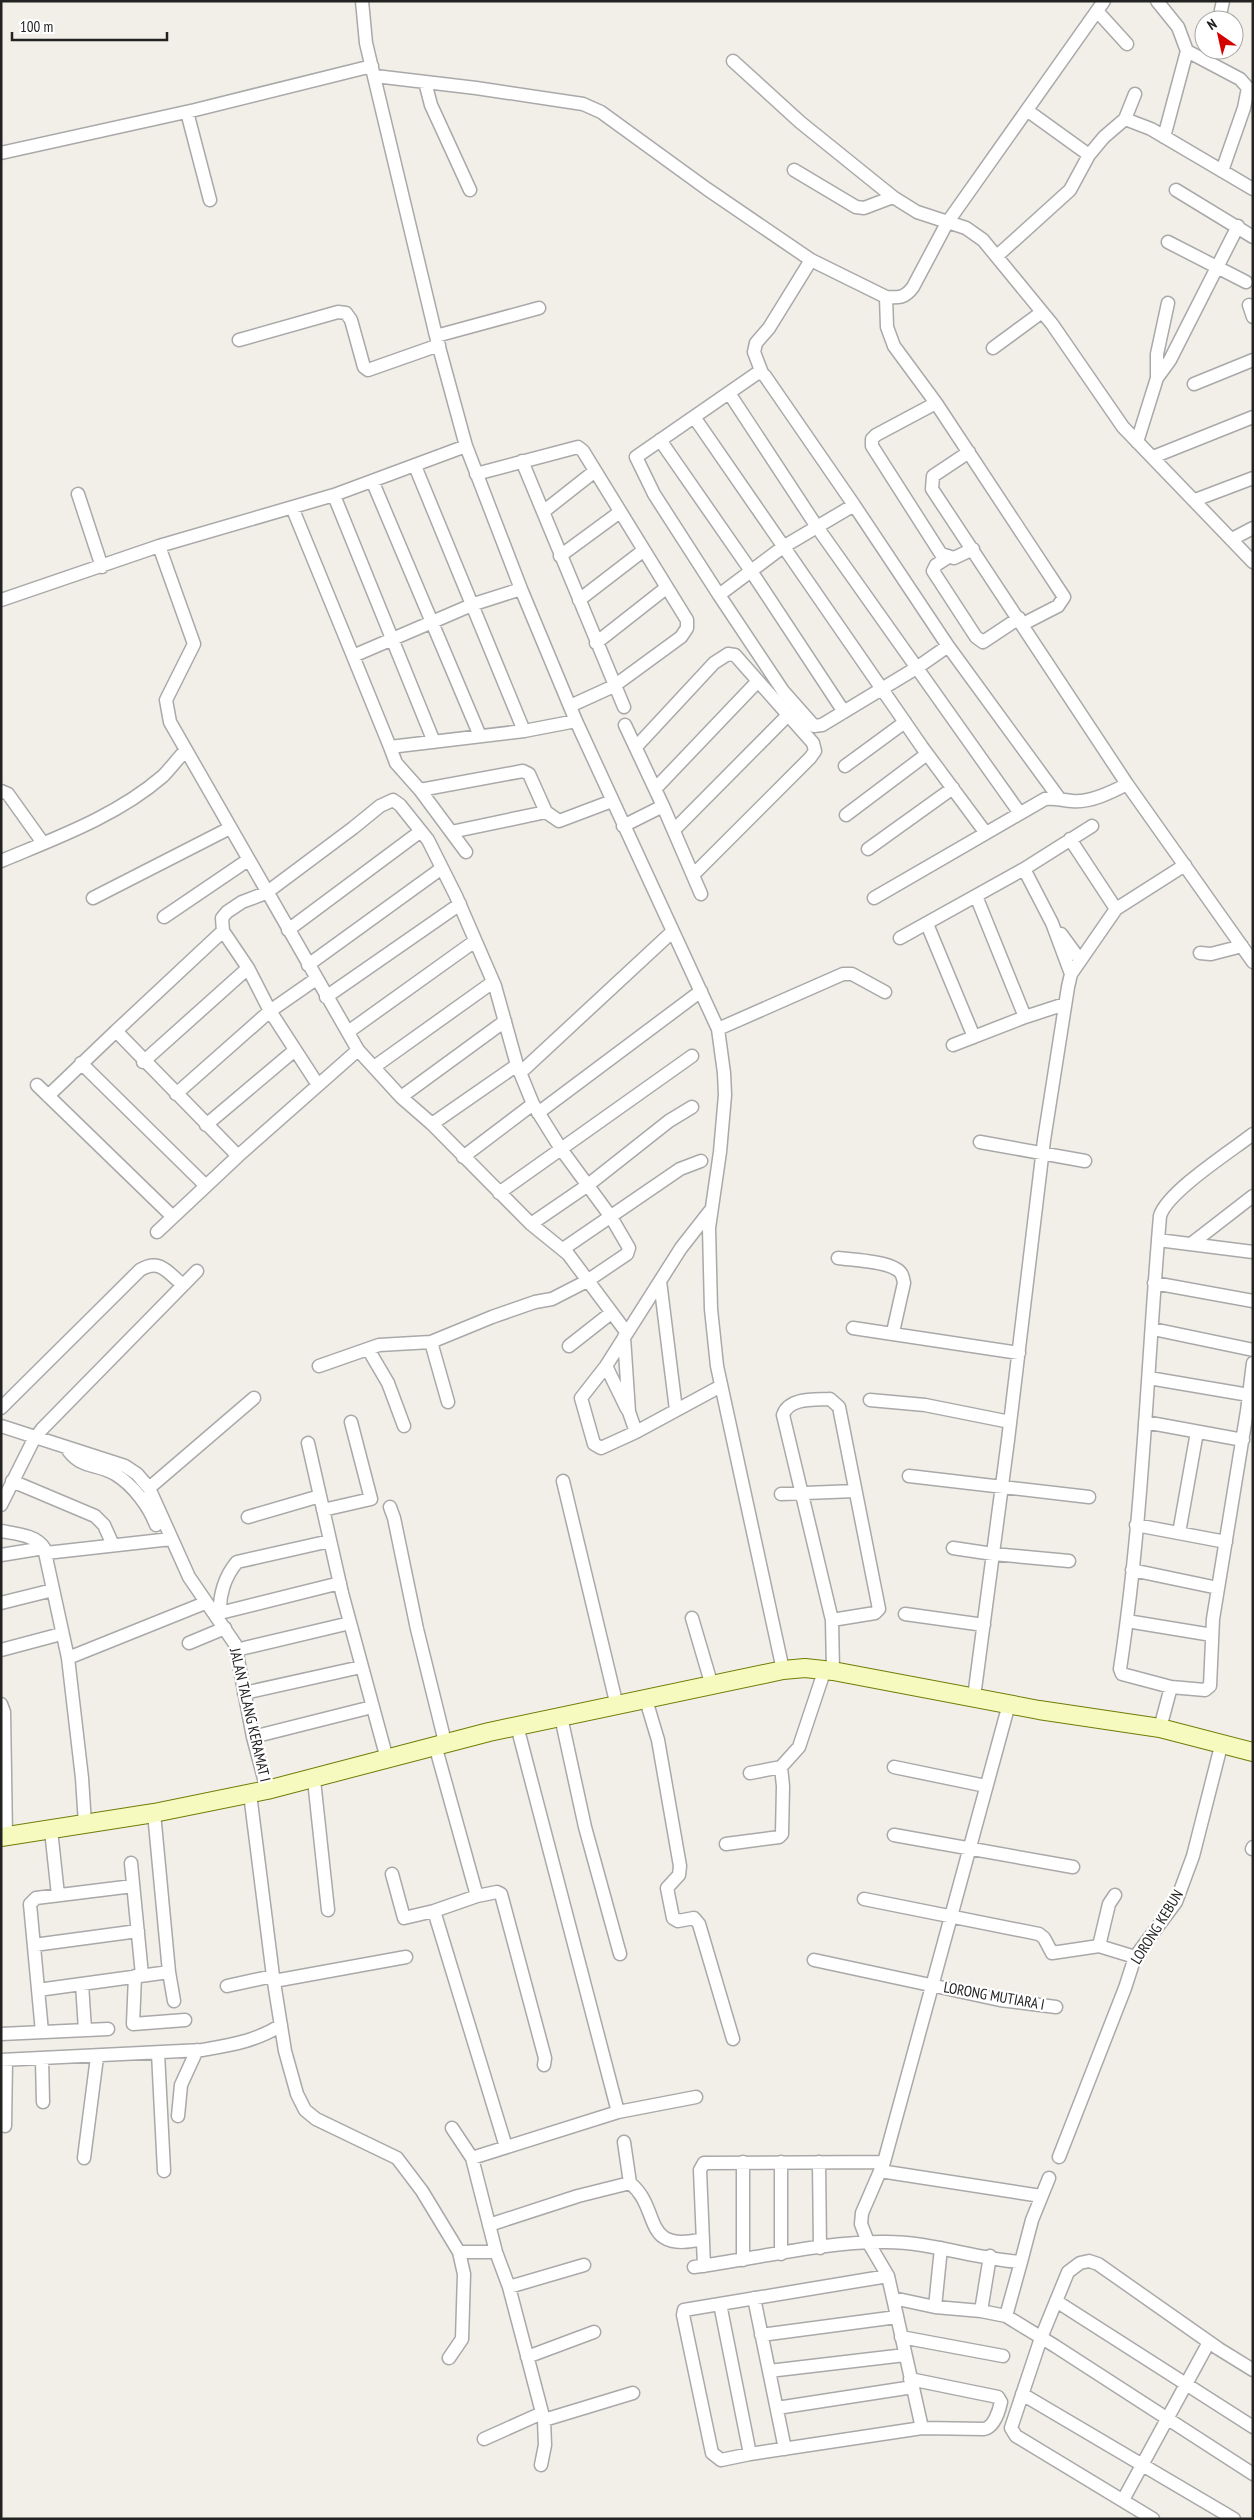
<svg xmlns="http://www.w3.org/2000/svg" width="1254" height="2520" viewBox="0 0 1254 2520" font-family="'PT Sans Narrow',sans-serif">
	<style>
		.lines { fill: none; stroke-linecap: round; stroke-linejoin: round }
		.minor-casing { stroke: #a9a9a9; stroke-width: 15 }
		.secondary-casing { stroke: #707d05; stroke-width: 20 }
		.minor { stroke: #fff; stroke-width: 12 }
		.secondary { stroke: #f7fabf; stroke-width: 18 }
		.labels { text-anchor: middle; stroke-width: 4.5; stroke-linejoin: round; paint-order: stroke }
		.street-label { font-size: 15px; fill: #222; stroke: #fff }
	</style>
	<rect width="100%" height="100%" fill="#f2efe9"/>
	<g class="lines">
		<g class="minor-casing">
			<path id="minor" d="M 362,1 L 366,43 L 436,336 L 466,446 L 521,589 L 576,721 L 718,1029 L 724,1073 L 725,1095 L 720,1152 L 709,1228 L 711,1309 L 717,1366 L 783,1670
				M 1157,1 L 1178,27 L 1187,51 L 1164,137
				M 1221,10 L 1223,1
				M 1097,11 L 1127,44
				M 1187,51 L 1240,79 L 1248,88 L 1244,108 L 1222,171
				M 733,61 L 800,122 L 893,197 L 917,212 L 966,228 L 983,240 L 1052,324 L 1123,427 L 1253,562
				M 375,76 L 476,88 L 583,104 L 601,112 L 707,189 L 811,260 L 886,297 C 899,298 905,298 913,287 L 947,223 L 1104,1
				M 425,82 L 431,105 L 470,190
				M 187,112 L 210,200
				M 1125,119 L 1135,94
				M 1,153 L 195,110 L 372,66
				M 1089,155 L 1104,137 L 1125,119 L 1151,129 L 1253,189
				M 794,170 L 856,207 L 864,208 L 893,197
				M 1176,190 L 1253,237
				M 1168,242 L 1246,282
				M 997,256 L 1070,190 L 1089,155 L 1028,111
				M 886,297 L 887,327 L 894,346 L 936,403 L 876,435 L 872,439 L 872,446 L 941,554 L 954,558 L 973,549
				M 1249,305 L 1253,317
				M 436,336 L 539,308
				M 239,340 L 338,312 L 346,313 L 351,320 L 364,367 L 368,370 L 439,345
				M 993,348 L 1042,312
				M 762,373 L 754,352 L 756,343 L 769,328 L 811,260
				M 1157,378 L 1157,354 L 1168,303
				M 1194,384 L 1253,360
				M 729,393 L 817,527 L 1019,812
				M 936,403 L 1064,597 L 1058,606 L 1023,624
				M 694,417 L 922,747 L 985,832
				M 660,440 L 751,571 L 844,712
				M 1137,442 L 1157,378 L 1170,360 L 1238,226
				M 969,452 L 933,476 L 932,489 L 1127,784 L 1253,962
				M 1153,457 L 1253,417
				M 522,461 L 624,707
				M 415,466 L 524,731
				M 476,474 L 578,447 L 583,451 L 687,620 L 687,628 L 681,637 L 655,656 L 614,686 L 570,706
				M 374,485 L 480,736
				M 78,494 L 102,567
				M 335,498 L 434,742
				M 1195,500 L 1253,478
				M 294,512 L 353,656
				M 543,512 L 595,471
				M 1232,539 L 1253,528
				M 159,546 L 194,644 L 166,700 L 170,722 L 358,1050 L 401,1097 L 432,1124 L 531,1224 L 568,1254 L 627,1333
				M 560,556 L 620,512
				M 947,558 L 936,565 L 933,571 L 976,637 L 983,642 L 1019,618
				M 521,589 L 474,604 L 353,656 L 390,747 L 524,731 L 576,721
				M 719,595 L 654,494 L 636,457 L 756,374 L 762,373 L 765,376 L 854,505
				M 1,600 L 159,546 L 334,495 L 466,446
				M 579,600 L 644,550
				M 596,643 L 666,588
				M 948,646 L 918,667 L 822,725 L 814,726 L 783,691 L 719,595 L 783,547 L 854,505 L 948,646 L 1059,798
				M 625,725 L 663,806 L 701,894
				M 390,747 L 396,763 L 420,790 L 523,771 L 529,774 L 546,812 L 559,821 L 612,801
				M 636,747 L 714,663 L 728,654 L 735,655 L 813,743 L 815,751 L 810,758 L 693,875
				M 845,766 L 905,722
				M 655,789 L 758,681
				M 420,790 L 466,852
				M 1,791 L 8,794 L 43,843
				M 846,815 L 927,754
				M 623,826 L 663,806
				M 674,830 L 788,715
				M 451,832 L 546,812
				M 1070,839 L 1116,909
				M 868,849 L 953,788
				M 1,861 C 56,838 117,816 163,776 C 171,768 178,758 186,750
				M 1024,869 L 1052,923 L 1071,974
				M 976,896 L 1025,1017
				M 93,898 L 230,828
				M 874,898 L 1045,799 C 1055,798 1062,800 1072,801 C 1090,803 1112,792 1127,784
				M 164,917 L 248,860
				M 927,924 L 974,1037
				M 288,930 L 421,831
				M 223,931 L 116,1031 L 238,1156
				M 1061,934 L 1080,960
				M 900,938 L 1024,869 L 1092,826
				M 1200,953 L 1211,954 L 1242,946
				M 308,965 L 442,868
				M 326,997 L 460,904
				M 718,1029 L 843,974 L 852,974 L 885,992
				M 348,1032 L 475,941
				M 953,1045 L 1025,1017 L 1065,1004
				M 143,1062 L 248,968
				M 81,1063 L 206,1186
				M 374,1067 L 493,982
				M 520,1073 L 672,932
				M 37,1085 L 173,1217
				M 318,1085 L 270,1011 L 248,968 L 223,931 L 222,918 L 227,912 L 242,902 L 266,893 L 353,828 L 380,806 L 393,800 L 400,805 L 428,840 L 456,896 L 495,986 L 517,1065 L 533,1104 L 561,1149 L 611,1217 L 629,1248 L 627,1254 L 587,1281 L 552,1299 L 535,1302 L 492,1317 L 431,1342 L 379,1345 L 319,1366
				M 176,1094 L 270,1011 L 316,979
				M 48,1096 L 116,1031
				M 401,1097 L 505,1021
				M 538,1113 L 701,991
				M 432,1124 L 517,1065
				M 206,1125 L 295,1050
				M 1253,1134 C 1231,1151 1167,1192 1160,1216 C 1147,1367 1143,1519 1120,1669 L 1122,1674 L 1171,1687 L 1205,1690 L 1210,1686 L 1213,1619 L 1247,1411 L 1253,1363
				M 980,1142 L 1085,1161
				M 463,1157 L 533,1104
				M 499,1193 L 692,1056
				M 710,1211 L 681,1248 L 606,1366 L 581,1398 L 594,1444 L 601,1448 L 636,1432 L 721,1386
				M 531,1224 L 588,1185 L 669,1121 L 692,1107
				M 157,1232 L 238,1156 L 358,1050
				M 1158,1240 L 1253,1252
				M 1191,1244 L 1253,1196
				M 563,1249 L 680,1169 L 701,1161
				M 838,1258 C 853,1260 884,1261 896,1269 C 902,1272 903,1277 904,1283 L 893,1332
				M 660,1281 L 676,1410
				M 1154,1283 L 1253,1301
				M 853,1328 L 1019,1353
				M 1153,1329 L 1253,1350
				M 624,1337 L 629,1412 L 636,1432
				M 431,1342 L 448,1402
				M 569,1346 L 611,1313
				M 368,1349 L 388,1383 L 404,1426
				M 606,1366 L 627,1409
				M 1149,1378 L 1249,1395
				M 870,1400 L 925,1405 L 1010,1422
				M 1,1408 L 140,1270 C 160,1258 167,1272 183,1285
				M 1145,1422 L 1243,1440
				M 1,1426 L 125,1466 L 137,1474 L 149,1488 L 189,1577 L 235,1644 L 253,1737 L 267,1790
				M 308,1443 L 342,1593 L 387,1759
				M 66,1447 C 79,1469 96,1463 115,1474 C 133,1485 149,1506 156,1525
				M 909,1476 L 1089,1497
				M 12,1481 L 95,1516 L 104,1525 L 113,1545
				M 563,1481 L 617,1706
				M 149,1488 L 254,1398
				M 781,1494 L 855,1491
				M 1,1505 L 33,1441 L 42,1429 L 197,1271
				M 390,1507 L 394,1518 L 417,1629 L 445,1742
				M 323,1510 L 371,1499 L 351,1422
				M 248,1517 L 320,1496
				M 1136,1525 L 1226,1542
				M 1,1531 C 16,1534 36,1535 44,1548 L 68,1658 L 82,1778 L 85,1824
				M 1179,1533 L 1197,1432
				M 953,1548 L 993,1554 L 1069,1561
				M 46,1553 L 171,1539
				M 1,1555 L 44,1548
				M 1132,1570 L 1218,1588
				M 1,1603 L 53,1590
				M 220,1613 L 340,1583
				M 905,1614 L 984,1625
				M 215,1615 L 220,1613 C 219,1595 225,1576 237,1562 L 330,1541
				M 692,1618 L 712,1686
				M 832,1620 L 875,1613 L 879,1609 L 839,1407 L 830,1399 C 815,1400 789,1397 783,1415 L 832,1620 L 833,1671
				M 1127,1621 L 1212,1635
				M 189,1643 L 225,1628
				M 1,1650 L 61,1634
				M 236,1650 L 350,1623
				M 68,1658 L 205,1603
				M 244,1693 L 361,1667
				M 974,1697 L 1008,1440 L 1044,1140 L 1068,987 L 1071,974 L 1116,909 L 1185,865
				M 646,1700 L 658,1740 L 680,1866 L 679,1875 L 667,1888 L 673,1918 L 678,1921 L 694,1918 L 699,1924 L 733,2039
				M 1,1704 L 4,1712 L 6,1836
				M 561,1717 L 585,1827 L 620,1954
				M 517,1726 L 618,2112
				M 1160,1728 L 1171,1687
				M 253,1737 L 372,1707
				M 435,1745 L 477,1896
				M 894,1767 L 986,1786
				M 750,1773 L 781,1767 L 799,1747 L 825,1669
				M 314,1780 L 328,1910
				M 250,1794 L 273,1976 L 285,2051 L 297,2094 L 305,2110 L 316,2119 L 397,2158 L 422,2191 L 459,2252 L 496,2252
				M 154,1813 L 169,1972 L 174,2001
				M 51,1830 L 58,1895
				M 894,1835 L 1073,1867
				M 726,1844 L 779,1837 L 782,1834 L 783,1786 L 781,1767
				M 1252,1849 L 1253,1847
				M 131,1863 L 142,1975
				M 392,1874 L 404,1918 L 434,1911 L 477,1896 L 497,1892 L 501,1894 L 545,2058 L 544,2065
				M 864,1899 L 1039,1934 L 1044,1938 L 1052,1953 L 1099,1946 L 1135,1957
				M 434,1911 L 506,2147
				M 34,1945 L 138,1931
				M 1099,1946 L 1109,1904 L 1115,1895
				M 814,1960 L 1000,2000 L 1056,2007
				M 135,1976 L 133,2024 L 185,2020
				M 274,1981 L 406,1957
				M 82,1984 L 85,2030
				M 227,1986 L 273,1976
				M 38,1990 L 169,1972
				M 42,2032 L 30,1904 L 36,1898 L 133,1886
				M 1,2034 L 108,2029
				M 158,2053 L 164,2171
				M 42,2059 L 43,2102
				M 1,2060 L 202,2050 C 230,2045 257,2041 281,2025
				M 178,2116 L 181,2085 L 197,2050
				M 5,2126 L 6,2060
				M 452,2128 L 472,2158 L 496,2252 L 509,2287 L 544,2420 L 545,2445 L 541,2465
				M 624,2142 L 630,2183
				M 1059,2157 L 1125,1988 L 1135,1957 L 1176,1902 L 1193,1856 L 1222,1742
				M 84,2158 L 97,2057
				M 472,2158 L 618,2112 L 696,2097
				M 743,2162 L 743,2260
				M 781,2162 L 781,2254
				M 819,2162 L 820,2248
				M 880,2171 L 1041,2196
				M 489,2225 L 578,2196 L 630,2183 C 662,2209 640,2254 703,2239
				M 704,2266 L 700,2170 L 704,2163 L 884,2162
				M 694,2267 C 754,2259 826,2241 886,2242 C 932,2242 976,2259 1021,2262 L 1032,2220 L 1049,2178
				M 888,2276 L 684,2310 L 683,2315 L 712,2453 L 721,2460 L 750,2454 L 922,2428 L 984,2429 C 994,2427 999,2411 1001,2402 L 998,2397 L 910,2379
				M 509,2287 L 584,2265
				M 754,2298 L 785,2449
				M 893,2298 L 935,2307 L 981,2311 L 1006,2316 L 1055,2346 L 1253,2474
				M 1056,2301 L 1253,2427
				M 720,2304 L 750,2454
				M 935,2307 L 941,2248
				M 981,2311 L 990,2256
				M 1006,2316 L 1021,2262
				M 761,2335 L 897,2317
				M 901,2337 L 1003,2356
				M 527,2357 L 594,2332
				M 449,2358 L 462,2339 L 464,2274 L 459,2252
				M 769,2371 L 905,2355
				M 1022,2394 L 1234,2519
				M 777,2408 L 913,2387
				M 544,2420 L 633,2393
				M 922,2428 L 888,2276 L 868,2242 L 861,2224 L 862,2213 L 884,2162 L 1009,1704
				M 484,2439 L 542,2413
				M 1123,2500 L 1209,2342
				M 1153,2519 L 1016,2436 L 1011,2428 L 1041,2338 L 1068,2272 L 1080,2263 L 1089,2261 L 1098,2264 L 1219,2349 L 1253,2370"/>
		</g>
		<g class="secondary-casing">
			<path id="secondary" d="M 1,1837 L 154,1813 L 267,1790 L 489,1732 L 783,1670 L 805,1668 L 833,1671 L 1039,1710 L 1160,1728 L 1253,1752"/>
		</g>
		<use href="#minor" class="minor"/>
		<use href="#secondary" class="secondary"/>
	</g>
	<g class="labels">
		<g class="street-label">
			<text transform="translate(250 1715) rotate(77)" y="5">JALAN TALANG KERAMAT I</text>
			<text transform="translate(1157 1927) rotate(-58)" y="5">LORONG KEBUN</text>
			<text transform="translate(994 1996) rotate(10)" y="5">LORONG MUTIARA I</text>
		</g>
	</g>
	<rect width="1254" height="2520" fill="none" stroke="#222222" stroke-width="5"/>
	<g transform="translate(1219 35) rotate(326)"><circle r="24" fill="#ffffff" stroke="#a7a7a7"/>
	<path d="M0-4L9 19L0 12L-9 19Z" fill="#d40000"/>
	<text y="-8" font-size="14" font-weight="bold" text-anchor="middle" fill="#222222">N</text>
	</g>
	<path d="M12 32v8h155v-8" fill="none" stroke="#222222" stroke-width="2.5"/>
	<text x="20" y="32" font-size="15" fill="#222222" stroke="#ffffff" stroke-width="4" paint-order="stroke">100 m</text>
</svg>
